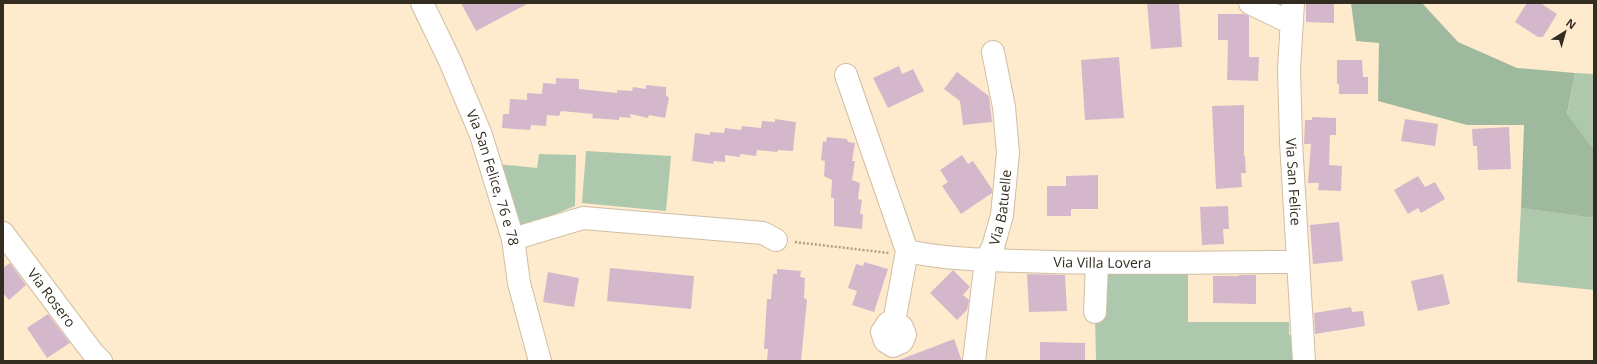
<svg xmlns="http://www.w3.org/2000/svg" width="1597" height="364" viewBox="0 0 1597 364" font-family="'Open Sans',sans-serif">
	<style>
		.green { fill: #adc8ac }
		.forest { fill: #9eb99d }
		.building { fill: #d5b7cb }
		.lines { fill: none; stroke-linecap: round; stroke-linejoin: round }
		.minor-casing { stroke: #d1bea2; stroke-width: 24 }
		.path { stroke: #ac9e87; stroke-width: 2.5; stroke-dasharray: 2 2; stroke-linecap: butt }
		.minor { stroke: #fff; stroke-width: 22 }
		.labels { text-anchor: middle; stroke-width: 3; stroke-linejoin: round; paint-order: stroke }
		.street-label { font-size: 14px; fill: #332c20; stroke: #feebcd }
	</style>
	<rect width="100%" height="100%" fill="#feebcd"/>
	<path class="green" d="M 1575,73 L 1594,74 L 1594,150 L 1567,115 Z
		M 586,151 L 671,156 L 666,211 L 582,203 Z
		M 539,154 L 576,155 L 575,206 L 519,228 L 497,164 L 537,168 Z
		M 1521,208 L 1594,218 L 1594,290 L 1517,282 Z
		M 1104,270 L 1188,270 L 1188,322 L 1289,322 L 1289,335 L 1293,335 L 1294,361 L 1096,361 L 1095,317 Z"/>
	<path class="forest" d="M 1351,3 L 1422,3 L 1458,42 L 1517,68 L 1575,73 L 1567,114 L 1594,150 L 1594,218 L 1521,208 L 1524,125 L 1467,125 L 1378,101 L 1379,43 L 1356,41 Z"/>
	<path class="building" d="M 461,3 L 529,3 L 476,31 Z
		M 1147,3 L 1179,3 L 1182,47 L 1151,49 Z
		M 1306,3 L 1334,3 L 1334,23 L 1306,22 Z
		M 1527,3 L 1540,3 L 1557,14 L 1543,37 L 1538,37 L 1515,22 Z
		M 1218,14 L 1244,14 L 1249,16 L 1249,57 L 1259,57 L 1258,81 L 1227,80 L 1228,40 L 1218,40 Z
		M 1119,57 L 1124,118 L 1085,120 L 1081,60 Z
		M 1337,60 L 1362,60 L 1363,77 L 1368,77 L 1368,94 L 1339,94 L 1339,84 L 1337,84 Z
		M 899,66 L 902,74 L 913,69 L 924,91 L 888,108 L 873,78 Z
		M 957,72 L 989,96 L 992,122 L 963,125 L 960,101 L 944,89 Z
		M 556,78 L 579,79 L 579,89 L 617,93 L 617,90 L 632,91 L 633,87 L 646,89 L 646,85 L 666,87 L 666,95 L 669,98 L 665,118 L 649,115 L 648,118 L 630,114 L 631,118 L 619,117 L 619,120 L 592,118 L 593,114 L 561,111 L 559,116 L 547,115 L 546,126 L 531,125 L 530,130 L 502,128 L 503,114 L 509,114 L 510,99 L 527,100 L 527,93 L 542,94 L 543,83 L 556,84 Z
		M 1244,105 L 1244,156 L 1245,156 L 1246,173 L 1241,173 L 1242,187 L 1216,189 L 1212,106 Z
		M 1312,117 L 1336,118 L 1336,135 L 1330,135 L 1329,165 L 1342,166 L 1341,191 L 1318,190 L 1319,183 L 1308,183 L 1311,144 L 1304,144 L 1305,120 L 1312,120 Z
		M 775,119 L 796,122 L 793,151 L 778,150 L 777,152 L 757,150 L 756,156 L 740,154 L 740,157 L 725,155 L 725,162 L 714,161 L 713,164 L 692,161 L 695,133 L 710,135 L 710,132 L 724,133 L 725,128 L 741,130 L 742,126 L 761,128 L 762,121 L 775,122 Z
		M 1405,119 L 1438,124 L 1435,146 L 1401,141 Z
		M 1509,127 L 1511,169 L 1478,170 L 1477,146 L 1473,146 L 1472,129 Z
		M 827,137 L 847,139 L 848,142 L 855,143 L 852,161 L 855,161 L 852,180 L 860,183 L 858,199 L 862,200 L 860,214 L 863,214 L 862,229 L 834,226 L 834,198 L 831,198 L 832,180 L 824,176 L 825,161 L 821,160 L 823,141 L 826,142 Z
		M 962,155 L 968,164 L 973,161 L 992,189 L 992,193 L 961,214 L 942,186 L 948,182 L 940,170 Z
		M 1098,175 L 1098,209 L 1071,209 L 1071,216 L 1047,216 L 1047,186 L 1066,186 L 1066,176 Z
		M 1418,176 L 1425,187 L 1435,182 L 1445,199 L 1421,213 L 1418,208 L 1408,214 L 1394,190 Z
		M 1228,206 L 1229,229 L 1223,229 L 1224,244 L 1202,245 L 1200,207 Z
		M 1339,222 L 1343,261 L 1313,264 L 1310,225 Z
		M 864,262 L 888,269 L 874,312 L 852,305 L 857,291 L 848,288 L 856,264 L 863,266 Z
		M 10,263 L 26,285 L 9,300 L 3,293 L 3,268 Z
		M 610,268 L 694,276 L 691,309 L 607,301 Z
		M 777,269 L 801,271 L 800,277 L 805,278 L 804,298 L 807,300 L 801,361 L 767,361 L 768,349 L 764,349 L 767,299 L 771,299 L 773,274 L 777,274 Z
		M 953,270 L 970,287 L 963,295 L 969,300 L 967,310 L 957,320 L 930,293 Z
		M 548,272 L 579,278 L 574,307 L 543,302 Z
		M 1027,274 L 1065,275 L 1067,311 L 1029,312 Z
		M 1443,274 L 1450,304 L 1418,311 L 1411,281 Z
		M 1239,275 L 1256,275 L 1256,304 L 1213,303 L 1213,276 L 1239,276 Z
		M 1351,307 L 1352,312 L 1363,311 L 1365,326 L 1315,334 L 1314,313 Z
		M 48,314 L 70,343 L 47,358 L 27,328 Z
		M 954,339 L 962,361 L 899,361 L 899,360 Z
		M 1040,342 L 1085,343 L 1085,361 L 1040,361 Z"/>
	<g class="lines">
		<g class="minor-casing">
			<g id="minor">
				<path id="s1" d="M 422,3 L 450,61 L 481,135 L 513,239 L 519,283 L 540,361"/>
				<path d="M 1250,3 L 1291,23"/>
				<path id="s2" d="M 1293,3 L 1289,69 L 1291,142 L 1304,361"/>
				<path d="M 846,75 L 907,251 L 894,322 L 902,327 L 905,335 L 902,342 L 893,346 L 885,341 L 882,332 L 888,323 L 894,322"/>
				<path id="s3" d="M 3,233 L 93,353 L 101,361"/>
				<path d="M 513,239 L 583,218 L 763,233 L 776,240"/>
				<path id="s4" d="M 907,251 C 953,261 1002,260 1049,262 C 1132,264 1215,262 1298,262"/>
				<path d="M 1095,312 L 1097,263"/>
				<path id="s5" d="M 974,361 L 986,260 L 993,247 L 1002,215 L 1008,153 L 1004,107 L 993,52"/>
			</g>
		</g>
		<path class="path" d="M 795,242 L 889,253"/>
		<use href="#minor" class="minor"/>
	</g>
	<g class="labels">
		<g class="street-label">
			<text dy="5" stroke="none"><textPath href="#s1" startOffset="189">Via San Felice, 76 e 78</textPath></text>
			<text dy="5" stroke="none"><textPath href="#s2" startOffset="179">Via San Felice</textPath></text>
			<text dy="5" stroke="none"><textPath href="#s5" startOffset="157">Via Batuelle</textPath></text>
			<text dy="5" stroke="none"><textPath href="#s4" startOffset="196">Via Villa Lovera</textPath></text>
			<text dy="5" stroke="none"><textPath href="#s3" startOffset="81">Via Rosero</textPath></text>
		</g>
	</g>
	<rect width="1597" height="364" fill="none" stroke="#332c20" stroke-width="8"/>
	<g transform="translate(1565 32) rotate(37)" stroke="#feebcd" stroke-width="3" paint-order="stroke">
	<path d="M0-3L7 15L0 10L-7 15Z" fill="#332c20"/>
	<text y="-6" font-size="11" font-weight="bold" text-anchor="middle" fill="#332c20">N</text>
	</g>
</svg>
